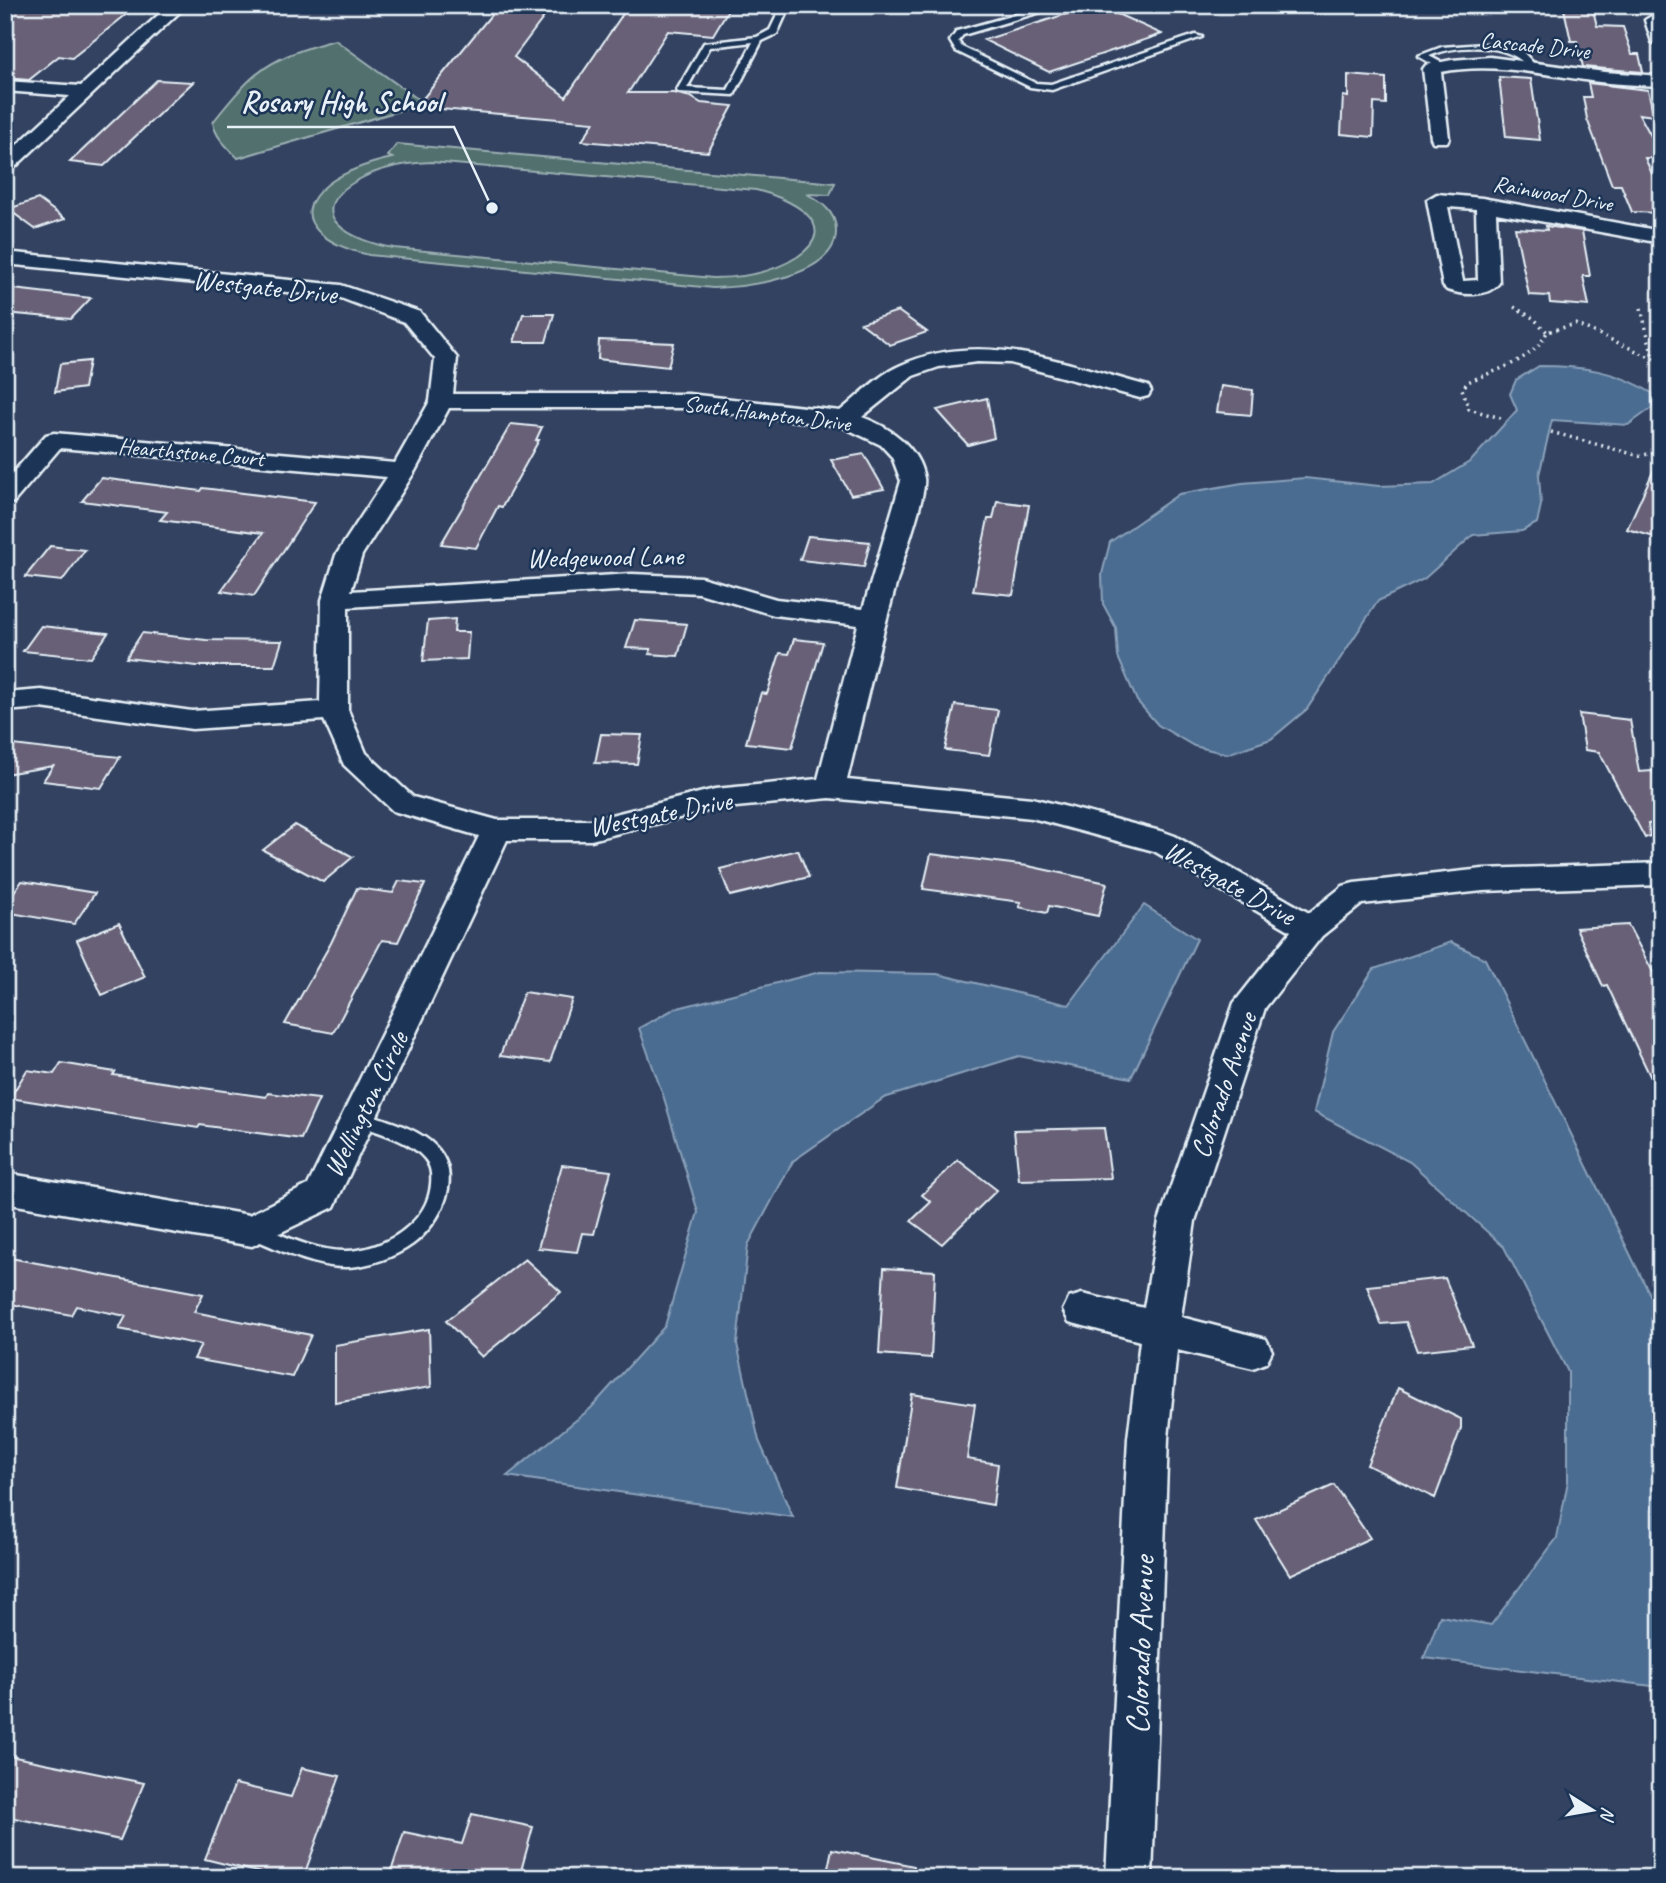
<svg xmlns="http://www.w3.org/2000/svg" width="1666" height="1883" viewBox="0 0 1666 1883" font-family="Caveat,sans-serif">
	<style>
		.green { fill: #516f6e; stroke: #9cb0b3; stroke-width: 2; fill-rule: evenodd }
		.water { fill: #4b6c91; stroke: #8aa1ba; stroke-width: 2 }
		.building { fill: #676177; stroke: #e8f1f8; stroke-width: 2 }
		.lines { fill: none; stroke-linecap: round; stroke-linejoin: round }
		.service-casing { stroke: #e8f1f8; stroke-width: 5 }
		.minor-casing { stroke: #e8f1f8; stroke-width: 5 }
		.path { stroke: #e8f1f8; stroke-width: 3.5; stroke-dasharray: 2 4.5; stroke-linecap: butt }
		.service { fill: #1d3557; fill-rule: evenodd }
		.minor { fill: #1d3557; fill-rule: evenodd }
		.labels { text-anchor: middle; stroke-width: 5; stroke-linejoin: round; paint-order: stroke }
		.far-street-label { font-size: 23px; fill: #e8f1f8; stroke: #1d3557 }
		.street-label { font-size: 28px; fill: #e8f1f8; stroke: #1d3557 }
		.near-street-label { font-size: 33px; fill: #e8f1f8; stroke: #1d3557 }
		.leader { fill: none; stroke: #e8f1f8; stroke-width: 2.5 }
		.callout-dot { fill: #e8f1f8; stroke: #1d3557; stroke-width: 2.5 }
		.callout-label { font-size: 30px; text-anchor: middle; font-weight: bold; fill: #e8f1f8; stroke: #1d3557; stroke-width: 5; stroke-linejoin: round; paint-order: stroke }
	</style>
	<rect width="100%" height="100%" fill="#334261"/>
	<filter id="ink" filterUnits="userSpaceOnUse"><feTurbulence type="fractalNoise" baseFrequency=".0143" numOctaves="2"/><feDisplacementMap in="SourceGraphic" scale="14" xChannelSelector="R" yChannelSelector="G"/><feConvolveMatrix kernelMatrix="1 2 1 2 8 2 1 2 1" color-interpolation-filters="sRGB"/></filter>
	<g filter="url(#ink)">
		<path class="green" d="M 335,40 L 419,100 L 412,107 L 238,158 C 227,147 215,137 213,122 C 255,69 269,58 335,40 Z
			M 397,144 L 835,183 L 830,195 L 807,194 C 821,202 836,212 836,230 C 838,277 746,287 713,288 L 369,255 C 334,248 281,221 328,184 C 347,170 369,163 392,158 L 388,156 ZM 431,162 L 756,190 C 786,197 846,224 797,257 C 772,273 741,278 713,278 L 394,248 C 354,242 297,214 358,180 C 379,168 407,163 431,162 Z"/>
		<path class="water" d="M 1539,366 C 1582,366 1615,370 1652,393 L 1653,407 L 1628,425 L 1552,420 L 1539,475 L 1541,505 L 1537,523 L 1522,531 L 1473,535 L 1424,579 L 1378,601 L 1307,709 L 1271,739 L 1227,754 L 1194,746 L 1158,725 L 1137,701 L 1118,657 L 1116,628 L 1103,604 L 1102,574 L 1110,542 L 1179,494 L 1242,483 L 1305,478 L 1379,486 L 1433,484 L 1471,461 L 1517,410 L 1510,394 L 1516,380 Z
			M 1144,905 L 1197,939 L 1131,1078 L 1019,1056 L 884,1098 L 793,1161 L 748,1245 L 737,1344 L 759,1441 L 793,1517 L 507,1476 L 591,1408 L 665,1326 L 698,1212 L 664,1098 L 639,1028 L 674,1009 L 820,972 L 937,974 L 1069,1005 Z
			M 1451,942 L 1485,959 L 1661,1317 L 1661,1687 L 1424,1658 L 1440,1616 L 1491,1625 L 1557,1538 L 1568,1481 L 1568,1372 L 1504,1247 L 1410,1162 L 1314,1112 L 1333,1032 L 1374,969 Z"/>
		<path class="building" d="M 5,5 L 138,5 L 72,58 L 59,56 L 29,80 L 5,78 Z
			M 499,5 L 553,5 L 514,57 L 566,97 L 629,5 L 731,5 L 713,35 L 668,31 L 628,93 L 674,93 L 691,97 L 701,103 L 733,106 L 708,152 L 582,141 L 594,122 L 416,107 Z
			M 1564,9 L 1593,10 L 1597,26 L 1623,27 L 1632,54 L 1639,54 L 1643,72 L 1583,67 L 1577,41 L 1571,41 Z
			M 1079,10 L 1113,12 L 1162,34 L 1049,72 L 984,40 Z
			M 1348,75 L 1386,78 L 1386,104 L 1374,103 L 1373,137 L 1341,134 L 1343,96 L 1348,97 Z
			M 1499,77 L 1531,79 L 1540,140 L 1506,137 Z
			M 157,80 L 193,82 L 104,166 L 70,162 Z
			M 1588,83 L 1648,90 L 1654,116 L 1639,114 L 1661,154 L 1661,158 L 1645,158 L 1661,194 L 1661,213 L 1632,212 L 1621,185 L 1612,185 L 1587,119 L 1583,97 L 1591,97 Z
			M 38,199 L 65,219 L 35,229 L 8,209 Z
			M 1546,226 L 1582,231 L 1590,276 L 1583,276 L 1589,306 L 1550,303 L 1549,296 L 1529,295 L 1515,228 L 1547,230 Z
			M 5,288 L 91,298 L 71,319 L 5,313 Z
			M 898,311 L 927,332 L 890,345 L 861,323 Z
			M 523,314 L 554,314 L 546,342 L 514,342 Z
			M 599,340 L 674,343 L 668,367 L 598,359 Z
			M 89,361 L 84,388 L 55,392 L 60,364 Z
			M 1221,386 L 1253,390 L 1251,415 L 1217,412 Z
			M 987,398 L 994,438 L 968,445 L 937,410 Z
			M 511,424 L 542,427 L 536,440 L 539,440 L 502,507 L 498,506 L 476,548 L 441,544 Z
			M 864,454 L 884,489 L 851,495 L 831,460 Z
			M 1661,454 L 1661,539 L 1627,529 Z
			M 101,478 L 201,491 L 203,488 L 315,502 L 254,596 L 221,591 L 263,533 L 160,520 L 167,512 L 82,501 Z
			M 997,501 L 1029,505 L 1013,595 L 973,591 L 988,519 L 993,519 Z
			M 808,536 L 870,542 L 864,567 L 800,560 Z
			M 50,546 L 85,550 L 62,581 L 25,577 Z
			M 455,619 L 454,632 L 469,632 L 467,659 L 423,661 L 428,621 Z
			M 635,620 L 687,624 L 678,656 L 649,654 L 651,649 L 626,648 Z
			M 41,626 L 108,633 L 91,658 L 23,651 Z
			M 142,633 L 206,640 L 282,641 L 274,666 L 197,666 L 126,658 Z
			M 794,639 L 823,642 L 792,748 L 746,743 L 761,693 L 767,694 L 780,653 L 789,654 Z
			M 955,705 L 998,710 L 989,755 L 945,750 Z
			M 1579,714 L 1630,720 L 1639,772 L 1652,771 L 1661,786 L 1661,823 L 1648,824 L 1650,836 L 1645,838 L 1599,752 L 1585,750 Z
			M 601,734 L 642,735 L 637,764 L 595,763 Z
			M 5,744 L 63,751 L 120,757 L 101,788 L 43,781 L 53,766 L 5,774 Z
			M 295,825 L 353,857 L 323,882 L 263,850 Z
			M 798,850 L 809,877 L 730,896 L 720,869 Z
			M 931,854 L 1028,866 L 1107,883 L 1098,916 L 1049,906 L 1047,913 L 1019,907 L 1021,902 L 923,889 Z
			M 22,881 L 95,893 L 74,924 L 5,912 L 5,904 Z
			M 399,881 L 425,884 L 398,942 L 382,940 L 333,1033 L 285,1024 L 331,943 L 357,888 L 393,893 Z
			M 119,923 L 145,977 L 102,995 L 77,940 Z
			M 1628,925 L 1661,987 L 1661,1099 L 1607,985 L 1603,986 L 1576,928 Z
			M 524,992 L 572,999 L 550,1062 L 500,1056 Z
			M 61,1063 L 115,1072 L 113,1075 L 266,1097 L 268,1093 L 319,1099 L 301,1139 L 200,1125 L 198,1128 L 10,1098 L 27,1070 L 54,1074 Z
			M 1104,1128 L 1111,1178 L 1019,1180 L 1014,1130 Z
			M 958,1160 L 997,1190 L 942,1244 L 911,1221 L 931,1202 L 922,1195 Z
			M 562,1165 L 611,1171 L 594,1234 L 582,1233 L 577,1252 L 538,1248 Z
			M 5,1257 L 203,1294 L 194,1312 L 311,1335 L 292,1377 L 194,1359 L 201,1345 L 119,1329 L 126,1316 L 76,1306 L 71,1315 L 5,1303 Z
			M 525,1259 L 561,1292 L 482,1357 L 446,1321 Z
			M 884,1268 L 935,1271 L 931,1358 L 879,1354 Z
			M 1445,1278 L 1472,1345 L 1417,1351 L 1406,1322 L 1381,1324 L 1367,1286 Z
			M 429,1329 L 431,1387 L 335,1403 L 335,1345 Z
			M 1398,1388 L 1461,1419 L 1461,1428 L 1435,1498 L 1367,1465 Z
			M 912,1394 L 975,1404 L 967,1459 L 998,1464 L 993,1505 L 897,1488 Z
			M 1334,1485 L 1370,1538 L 1290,1575 L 1256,1520 Z
			M 5,1755 L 144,1783 L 120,1840 L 5,1816 Z
			M 302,1768 L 340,1776 L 303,1878 L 281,1878 L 205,1859 L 235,1784 L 291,1797 Z
			M 472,1814 L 533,1827 L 519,1878 L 389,1878 L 404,1832 L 462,1844 Z
			M 832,1849 L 914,1866 L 913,1878 L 826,1878 Z"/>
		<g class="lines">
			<g class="service-casing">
				<path id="service" d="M 782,5 L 790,5 L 777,34 L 762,41 L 734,95 L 678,92 L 677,90 L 704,43 L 757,37 L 770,30 ZM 753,42 L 728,90 L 687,88 L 710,47 Z
					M 1050,5 L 1064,5 L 963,35 L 958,41 L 962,47 L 1035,83 L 1051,84 L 1195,35 L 1202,37 L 1052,90 L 1030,87 L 956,51 L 950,41 L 957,31 Z
					M 1485,44 L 1522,51 L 1535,65 L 1528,67 C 1508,42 1457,44 1429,56 L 1444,64 L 1444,68 L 1441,69 L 1418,56 L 1442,47 Z
					M 359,1111 C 383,1119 419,1128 436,1147 C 464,1177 441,1223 413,1244 C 395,1257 370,1266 348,1267 C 313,1268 277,1248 246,1236 L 243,1231 L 246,1226 L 252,1223 C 281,1234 313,1251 345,1251 C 382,1251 428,1224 431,1184 C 432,1175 431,1166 425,1159 C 409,1139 375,1132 353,1123 L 350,1118 L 353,1113 Z"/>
			</g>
			<g class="minor-casing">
				<path id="minor" d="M 169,5 L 187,5 L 12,170 L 5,172 L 5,156 L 70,96 L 5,91 L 5,81 L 81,86 Z
					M 1653,15 L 1661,19 L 1661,47 L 1652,42 L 1645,20 Z
					M 1490,57 L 1605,72 L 1661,76 L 1661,86 C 1637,85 1614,84 1591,81 C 1541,74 1491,62 1441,72 L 1449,138 L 1447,142 L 1433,142 L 1431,138 L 1423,69 L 1426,65 L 1452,60 Z
					M 1437,194 L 1482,198 L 1661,231 L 1661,243 L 1496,213 L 1499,283 C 1487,298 1463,295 1447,290 L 1443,286 L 1427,200 ZM 1448,207 L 1476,209 L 1478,280 L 1463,281 Z
					M 5,252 L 341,285 L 420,312 L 457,358 L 453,394 L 688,394 L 840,411 C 858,397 878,375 899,366 C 981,328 1067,364 1148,386 L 1151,391 L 1148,396 L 1140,398 L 1010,363 L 977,362 L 939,367 L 913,376 L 862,417 C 890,427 918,446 924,478 C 927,492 905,553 900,571 C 880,640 864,710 847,780 L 1032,798 L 1164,832 L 1175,836 L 1309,913 L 1343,886 L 1354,883 L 1483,869 L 1661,863 L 1661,885 L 1483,891 L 1362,904 L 1322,936 L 1265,1008 L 1195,1221 L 1181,1317 L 1266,1339 L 1272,1351 L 1266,1363 L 1253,1368 L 1177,1350 L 1168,1438 L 1152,1878 L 1106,1878 L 1128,1438 L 1140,1341 L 1069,1322 L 1063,1310 L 1069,1298 L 1082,1294 L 1144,1308 L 1159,1221 L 1234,1003 L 1291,931 L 1154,851 L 1032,818 L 830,798 L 715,809 L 591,840 L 507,840 L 334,1207 L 252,1246 L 5,1203 L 5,1173 L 249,1215 L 308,1185 L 479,836 L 393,811 L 344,765 L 324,720 L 192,729 L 41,708 L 5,711 L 5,693 L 41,690 L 192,711 L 320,702 L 322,600 L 336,555 L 387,477 L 60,448 L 14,502 L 5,504 L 5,482 L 46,435 L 54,433 L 395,463 L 430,401 L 435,359 L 404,322 L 338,297 L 5,264 ZM 449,408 L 688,408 L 841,426 L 881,445 L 892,457 L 901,481 L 863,609 L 776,599 L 701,577 L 632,574 L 351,591 L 362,555 L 415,471 ZM 632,590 L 699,593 L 774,615 L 858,625 L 818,779 L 715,789 L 591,820 L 497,820 L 413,797 L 366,753 L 348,710 L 348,607 Z"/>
			</g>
			<path class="path" d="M 1514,307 L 1533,318 L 1547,332
				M 1641,308 L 1653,357
				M 1501,418 L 1469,409 L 1462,389 L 1468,382 C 1495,370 1534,361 1547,332 L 1576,324 L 1661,362
				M 1551,432 L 1640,456 L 1661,451"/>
			<use href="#service" class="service"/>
			<use href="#minor" class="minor"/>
		</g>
	</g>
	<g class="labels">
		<g class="far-street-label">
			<text transform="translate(1535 45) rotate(6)" y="8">Cascade Drive</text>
			<text transform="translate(1553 193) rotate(10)" y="8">Rainwood Drive</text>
			<text transform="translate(767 413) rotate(7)" y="8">South Hampton Drive</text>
			<text transform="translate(191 452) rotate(5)" y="8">Hearthstone Court</text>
		</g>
		<g class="street-label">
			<text transform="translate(265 286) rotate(6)" y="10">Westgate Drive</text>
			<text transform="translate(605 556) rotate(-1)" y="10">Wedgewood Lane</text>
			<text transform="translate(660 813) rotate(-11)" y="10">Westgate Drive</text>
			<text transform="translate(1230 882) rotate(29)" y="10">Westgate Drive</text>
			<text transform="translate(1223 1085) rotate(-71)" y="10">Colorado Avenue</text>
			<text transform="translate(365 1104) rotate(-64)" y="10">Wellington Circle</text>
		</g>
		<g class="near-street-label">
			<text transform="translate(1139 1645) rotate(-88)" y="12">Colorado Avenue</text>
		</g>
	</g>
	<path class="leader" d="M492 208L454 127H227"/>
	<circle class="callout-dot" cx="492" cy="208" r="7"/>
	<g class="callout-label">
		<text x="341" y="112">Rosary High School</text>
	</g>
	<rect width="1666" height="1883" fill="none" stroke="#1d3557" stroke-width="28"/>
	<rect x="14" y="14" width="1638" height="1855" fill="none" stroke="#e8f1f8" stroke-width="2.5" filter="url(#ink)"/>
	<g transform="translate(1592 1810) rotate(101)" stroke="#1d3557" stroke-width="5" paint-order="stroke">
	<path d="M0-5L12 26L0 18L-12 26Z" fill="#e8f1f8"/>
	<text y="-10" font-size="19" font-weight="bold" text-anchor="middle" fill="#e8f1f8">N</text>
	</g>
</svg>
